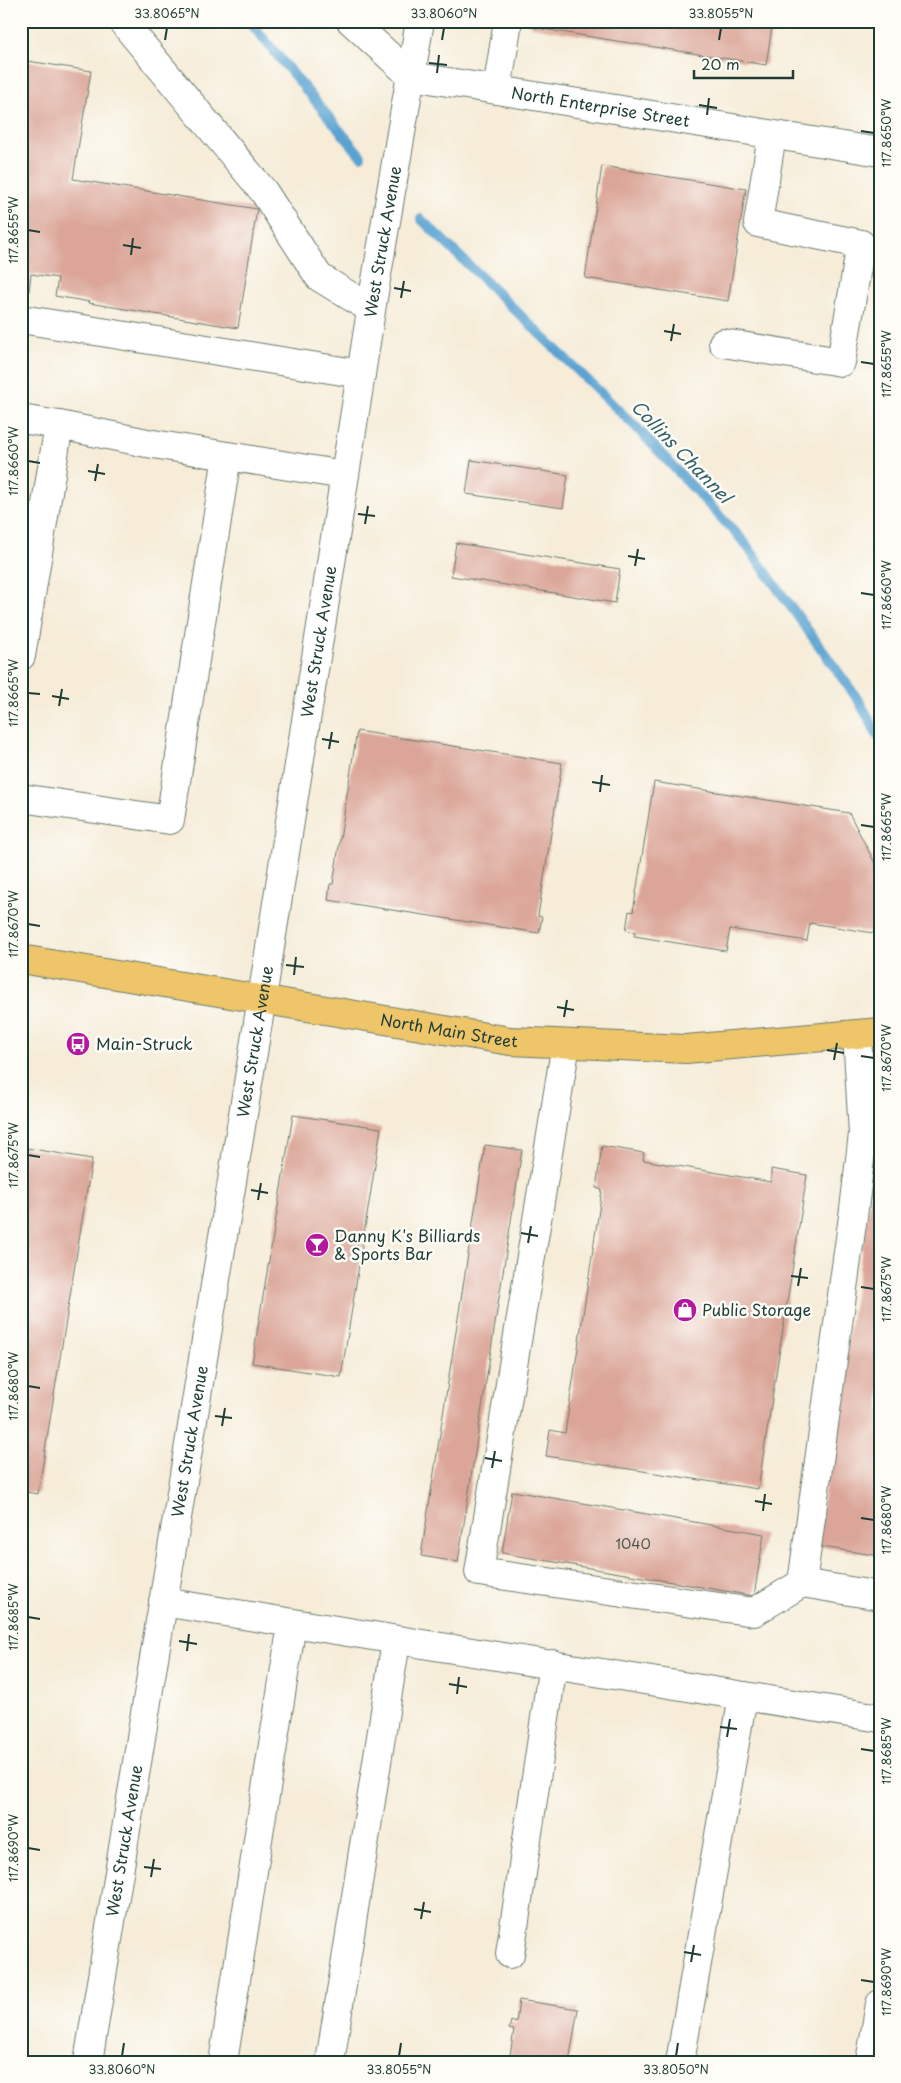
<svg xmlns="http://www.w3.org/2000/svg" width="901" height="2083" viewBox="0 0 901 2083" font-family="'Playpen Sans',sans-serif">
	<style>
		.lines { fill: none; stroke-linecap: round; stroke-linejoin: round }
		.stream { stroke: #5aa3d1; stroke-width: 10 }
		.building { fill: #dba699 }
		.minor-casing { stroke: #6a7a6d; stroke-width: 30 }
		.major-casing { stroke: #6a7a6d; stroke-width: 30 }
		.minor { stroke: #fff; stroke-width: 28 }
		.major { stroke: #eec569; stroke-width: 28 }
		.ticks { fill: none; stroke: #1f3d34; stroke-width: 2 }
		.labels { text-anchor: middle; stroke-width: 5; stroke-linejoin: round; paint-order: stroke }
		.number-label { font-size: 14px; fill: #4e574d }
		.street-label { font-size: 16px; fill: #1f3d34; stroke: #fdfcf7 }
		.poi-label { font-size: 16px; fill: #1f3d34; stroke: #fdfcf7; text-anchor: start }
		.water-label { font-size: 18px; font-style: italic; fill: #34616b; stroke: #fdfcf7 }
		.neatline { fill: none; stroke: #1f3d34; stroke-width: 2 }
		.ticks-label { font-size: 12px; text-anchor: middle; fill: #1f3d34 }
	</style>
	<rect width="100%" height="100%" fill="#fdfcf7"/>
	<filter id="ink" filterUnits="userSpaceOnUse"><feTurbulence type="fractalNoise" baseFrequency=".02" numOctaves="2"/><feDisplacementMap in="SourceGraphic" scale="10" xChannelSelector="R" yChannelSelector="G"/><feConvolveMatrix kernelMatrix="1 2 1 2 8 2 1 2 1" color-interpolation-filters="sRGB"/></filter>
	<filter id="wash" filterUnits="userSpaceOnUse"><feTurbulence type="fractalNoise" baseFrequency=".0096" numOctaves="4" result="noise"/><feDisplacementMap in="SourceGraphic" scale="20" xChannelSelector="R" yChannelSelector="G"/><feGaussianBlur stdDeviation="1.12" result="paint"/><feColorMatrix in="noise" values="0 0 0 0 0 0 0 0 0 0 0 0 0 0 0 0 0 1.4 0 .05"/><feComposite in="paint" operator="in"/></filter>
	<g filter="url(#wash)">
		<rect width="100%" height="100%" fill="#f6ecd8"/>
		<g class="lines">
			<path class="stream" d="M 249,21 L 361,156
				M 421,219 L 636,427 L 744,542 L 859,701 L 880,739"/>
		</g>
		<g id="blocks">
			<path class="building" d="M 531,21 L 773,21 L 766,65 L 530,27 Z
				M 21,60 L 91,71 L 73,179 L 257,209 L 238,328 L 89,303 L 90,302 L 55,296 L 58,278 L 31,274 L 29,291 L 21,290 Z
				M 602,166 L 746,189 L 728,301 L 585,278 Z
				M 471,460 L 568,475 L 563,508 L 466,494 Z
				M 456,543 L 620,569 L 615,603 L 451,576 Z
				M 357,731 L 562,763 L 538,916 L 542,917 L 539,933 L 328,900 L 330,884 L 333,884 Z
				M 654,782 L 849,813 L 880,873 L 880,934 L 810,923 L 807,941 L 730,929 L 726,951 L 634,936 L 635,932 L 626,930 L 629,911 L 633,912 Z
				M 293,1115 L 381,1128 L 341,1377 L 252,1363 Z
				M 485,1145 L 522,1150 L 458,1562 L 421,1556 Z
				M 602,1146 L 644,1153 L 643,1160 L 771,1182 L 771,1169 L 807,1175 L 758,1489 L 546,1456 L 550,1430 L 565,1433 L 602,1190 L 596,1188 Z
				M 21,1147 L 92,1159 L 38,1494 L 21,1491 Z
				M 875,1166 L 880,1166 L 880,1556 L 816,1546 Z
				M 512,1491 L 764,1534 L 754,1596 L 502,1553 Z
				M 519,2000 L 578,2009 L 569,2062 L 509,2062 L 514,2030 L 509,2029 L 511,2021 L 516,2023 Z"/>
		</g>
	</g>
	<g filter="url(#ink)">
		<use href="#blocks" fill-opacity="0" stroke="#6a7a6d" stroke-width="1"/>
		<g class="lines">
			<g class="minor-casing">
				<g id="minor">
					<path d="M 122,21 L 264,192 L 319,277 L 371,309"/>
					<path d="M 351,21 L 411,76"/>
					<path id="s1" d="M 411,76 L 880,152"/>
					<path d="M 497,90 L 508,21"/>
					<path d="M 21,319 L 361,374"/>
					<path d="M 723,343 L 841,362 L 861,244 L 758,223 L 772,135"/>
					<path d="M 21,419 L 59,425"/>
					<path d="M 21,656 L 59,425 L 147,443 L 344,475"/>
					<path d="M 21,798 L 170,820 L 227,456"/>
					<path d="M 857,1034 L 863,1134 L 854,1209 L 802,1583 L 880,1596"/>
					<path d="M 566,1044 L 479,1572 L 754,1612 L 802,1583"/>
					<path d="M 163,1602 L 880,1718"/>
					<path d="M 510,1954 L 553,1664"/>
					<path id="s2" d="M 88,2062 L 262,998 L 374,292 L 420,21"/>
					<path d="M 223,2062 L 292,1624"/>
					<path d="M 330,2062 L 396,1641"/>
					<path d="M 680,2062 L 743,1696"/>
					<path d="M 870,2062 L 880,2004"/>
				</g>
			</g>
			<g class="major-casing">
				<g id="major">
					<path id="s3" d="M 21,959 L 510,1041 L 686,1049 L 880,1032"/>
				</g>
			</g>
			<use href="#minor" class="minor"/>
			<use href="#major" class="major"/>
		</g>
	</g>
	<path class="ticks" d="M 165,40 L 167,28M 442,40 L 444,28M 719,40 L 721,28M 429,63 L 447,65M 437,73 L 439,55M 699,105 L 717,108M 707,115 L 709,98M 861,131 L 874,133M 28,230 L 40,232M 123,245 L 141,248M 131,255 L 133,238M 394,288 L 411,291M 401,298 L 404,281M 664,331 L 681,334M 671,341 L 674,324M 861,362 L 874,364M 28,461 L 40,463M 88,471 L 105,474M 95,481 L 98,464M 358,514 L 375,516M 365,524 L 368,506M 628,556 L 645,559M 635,566 L 638,549M 861,593 L 874,595M 28,693 L 40,694M 52,696 L 69,699M 59,706 L 62,689M 322,739 L 339,742M 329,749 L 332,732M 592,782 L 610,785M 600,792 L 602,775M 861,825 L 874,827M 28,924 L 40,926M 286,965 L 304,967M 294,975 L 296,957M 557,1007 L 574,1010M 564,1017 L 567,1000M 827,1050 L 844,1053M 861,1056 L 874,1058M 834,1060 L 837,1043M 28,1155 L 40,1157M 251,1190 L 268,1193M 258,1200 L 261,1183M 521,1233 L 538,1236M 528,1243 L 531,1226M 791,1276 L 808,1278M 798,1286 L 801,1268M 861,1287 L 874,1289M 28,1386 L 40,1388M 215,1416 L 232,1418M 222,1426 L 225,1408M 485,1458 L 502,1461M 492,1468 L 495,1451M 755,1501 L 772,1504M 763,1511 L 765,1494M 861,1518 L 874,1520M 28,1617 L 40,1619M 179,1641 L 197,1644M 187,1651 L 189,1634M 449,1684 L 467,1687M 457,1694 L 459,1677M 720,1727 L 737,1729M 727,1737 L 730,1719M 861,1749 L 874,1751M 28,1848 L 40,1850M 144,1867 L 161,1869M 151,1877 L 154,1859M 414,1909 L 431,1912M 421,1919 L 424,1902M 684,1952 L 701,1955M 691,1962 L 694,1945M 861,1980 L 874,1982M 122,2056 L 124,2043M 399,2056 L 401,2043M 676,2056 L 678,2043"/>
	<defs>
		<g id="bus-disc" transform="scale(1.25)"><circle r="9.5" fill="#b5179e" stroke="#fdfcf7"/><path d="M-5-6H5V4H4V6H2V4H-2V6H-4V4H-5ZM-3.5-4V0h7V-4ZM-3.5 1.2v1.5H-2V1.2ZM2 1.2v1.5H3.5V1.2Z" fill="#fff"/></g>
		<g id="bar-disc" transform="scale(1.25)"><circle r="9.5" fill="#b5179e" stroke="#fdfcf7"/><path d="M-6-5H6L.8 .8V4.5H3.5V6h-7V4.5H-.8V.8Z" fill="#fff"/></g>
		<g id="shop-disc" transform="scale(1.25)"><circle r="9.5" fill="#b5179e" stroke="#fdfcf7"/><path d="M-5-2.5h2.3a2.7 3.5 0 0 1 5.4 0H5L5.5 6h-11ZM-1.5-2.5h3a1.5 2.3 0 0 0-3 0Z" fill="#fff"/></g>
	</defs>
	<g fill-rule="evenodd">
		<use href="#bus-disc" x="78" y="1044"/>
		<use href="#bar-disc" x="317" y="1245"/>
		<use href="#shop-disc" x="685" y="1310"/>
	</g>
	<g class="labels">
		<g class="number-label">
			<text x="633" y="1549">1040</text>
		</g>
		<g class="street-label">
			<text dy="6" stroke="none"><textPath href="#s1" startOffset="192">North Enterprise Street</textPath></text>
			<text dy="6" stroke="none"><textPath href="#s2" startOffset="1844">West Struck Avenue</textPath></text>
			<text dy="6" stroke="none"><textPath href="#s2" startOffset="1439">West Struck Avenue</textPath></text>
			<text dy="6" stroke="none"><textPath href="#s3" startOffset="434">North Main Street</textPath></text>
			<text dy="6" stroke="none"><textPath href="#s2" startOffset="1034">West Struck Avenue</textPath></text>
			<text dy="6" stroke="none"><textPath href="#s2" startOffset="629">West Struck Avenue</textPath></text>
			<text dy="6" stroke="none"><textPath href="#s2" startOffset="224">West Struck Avenue</textPath></text>
		</g>
		<g class="poi-label">
			<text x="96" y="1050">Main-Struck</text>
			<text x="334" y="1242">Danny K's Billiards<tspan x="334" dy="18">&amp; Sports Bar</tspan></text>
			<text x="702" y="1316">Public Storage</text>
		</g>
		<g class="water-label">
			<text transform="translate(681 452) rotate(46)" y="6">Collins Channel</text>
		</g>
	</g>
	<rect width="901" height="2083" fill="none" stroke="#fdfcf7" stroke-width="55"/>
	<path d="M694 70v8h99v-8" fill="none" stroke="#1f3d34" stroke-width="2.5"/>
	<text x="701" y="70" font-size="15" fill="#1f3d34" stroke="#fdfcf7" stroke-width="4" paint-order="stroke">20 m</text>
	<rect x="28" y="28" width="846" height="2028" class="neatline"/>
	<g class="ticks-label">
		<text x="167" y="18">33.8065°N</text>
		<text x="444" y="18">33.8060°N</text>
		<text x="721" y="18">33.8055°N</text>
		<text transform="translate(887 133) rotate(-90)" y="4">117.8650°W</text>
		<text transform="translate(14 230) rotate(-90)" y="4">117.8655°W</text>
		<text transform="translate(887 364) rotate(-90)" y="4">117.8655°W</text>
		<text transform="translate(14 461) rotate(-90)" y="4">117.8660°W</text>
		<text transform="translate(887 595) rotate(-90)" y="4">117.8660°W</text>
		<text transform="translate(14 693) rotate(-90)" y="4">117.8665°W</text>
		<text transform="translate(887 827) rotate(-90)" y="4">117.8665°W</text>
		<text transform="translate(14 924) rotate(-90)" y="4">117.8670°W</text>
		<text transform="translate(887 1058) rotate(-90)" y="4">117.8670°W</text>
		<text transform="translate(14 1155) rotate(-90)" y="4">117.8675°W</text>
		<text transform="translate(887 1289) rotate(-90)" y="4">117.8675°W</text>
		<text transform="translate(14 1386) rotate(-90)" y="4">117.8680°W</text>
		<text transform="translate(887 1520) rotate(-90)" y="4">117.8680°W</text>
		<text transform="translate(14 1617) rotate(-90)" y="4">117.8685°W</text>
		<text transform="translate(887 1751) rotate(-90)" y="4">117.8685°W</text>
		<text transform="translate(14 1848) rotate(-90)" y="4">117.8690°W</text>
		<text transform="translate(887 1982) rotate(-90)" y="4">117.8690°W</text>
		<text x="122" y="2074">33.8060°N</text>
		<text x="399" y="2074">33.8055°N</text>
		<text x="676" y="2074">33.8050°N</text>
	</g>
</svg>
